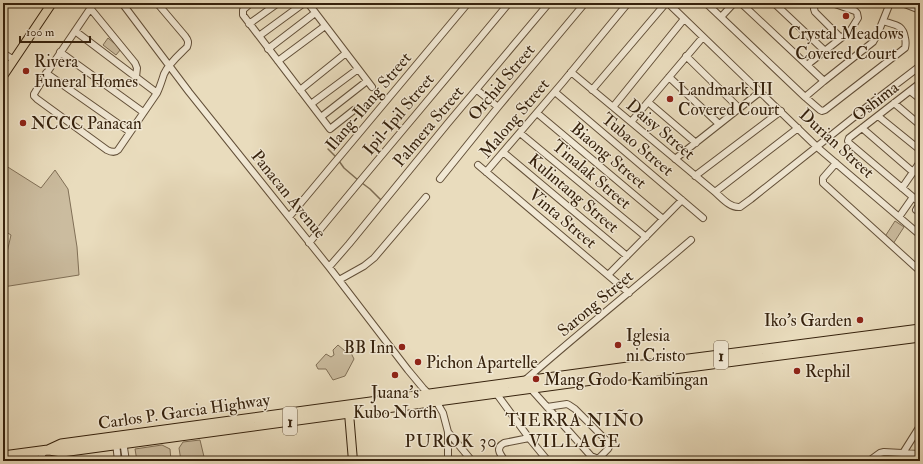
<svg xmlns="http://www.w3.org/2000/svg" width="923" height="464" viewBox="0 0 923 464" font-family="'IM FELL Double Pica',serif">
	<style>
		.green { fill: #cbbc9f; stroke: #806f56 }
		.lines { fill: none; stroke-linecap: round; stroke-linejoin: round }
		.stream { stroke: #7d6c53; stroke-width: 1.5 }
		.minor-casing { stroke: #635039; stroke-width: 8 }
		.major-casing { stroke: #36220d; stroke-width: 10 }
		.highway-casing { stroke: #36220d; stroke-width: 11 }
		.minor { stroke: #f1e8d4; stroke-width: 6 }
		.major { stroke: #e9dcbd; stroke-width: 8 }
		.highway { stroke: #e9dcbd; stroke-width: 9 }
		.poi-dot { fill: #8f2418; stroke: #f1e8d4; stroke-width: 1.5 }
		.labels { text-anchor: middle; stroke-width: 3; stroke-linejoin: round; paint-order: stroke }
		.shield { fill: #f1e8d4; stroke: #6e5d49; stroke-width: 1 }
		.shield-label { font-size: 16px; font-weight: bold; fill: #36220d }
		.poi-label { font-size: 17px; fill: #36220d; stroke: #f1e8d4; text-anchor: start }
		.street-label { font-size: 17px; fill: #36220d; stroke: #f1e8d4 }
		.neighbourhood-label { font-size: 18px; letter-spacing: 1px; fill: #36220d; stroke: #f1e8d4 }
	</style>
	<rect width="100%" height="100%" fill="#e9dcbd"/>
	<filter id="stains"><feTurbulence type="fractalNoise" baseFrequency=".005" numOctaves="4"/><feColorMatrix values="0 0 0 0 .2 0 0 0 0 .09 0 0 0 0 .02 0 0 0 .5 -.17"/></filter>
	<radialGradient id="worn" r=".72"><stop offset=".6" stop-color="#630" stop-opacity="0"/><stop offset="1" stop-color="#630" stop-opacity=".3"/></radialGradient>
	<path class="green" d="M 108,38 L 121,49 L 116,55 L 103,45 Z
		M 3,164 L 41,188 L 55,170 L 68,189 L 77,247 L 79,275 L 3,287 L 3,270 L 11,235 L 3,230 Z
		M 895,221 L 904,227 L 893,244 L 884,238 Z
		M 338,345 L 345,351 L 351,353 L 354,359 L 345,376 L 333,380 L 326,369 L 318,369 L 316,365 L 326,354 L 331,357 L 334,355 L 333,350 Z
		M 200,440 L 205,461 L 181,461 L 179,448 L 183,442 Z
		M 162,445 L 170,449 L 171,461 L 137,461 L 135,449 Z"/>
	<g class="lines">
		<path class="stream" d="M 328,149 L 336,157
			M 339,161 L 344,168 L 358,180
			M 362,183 L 370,189 L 381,200"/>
		<g class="minor-casing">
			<path id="minor" d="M 94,3 L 48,71 L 34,94 L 34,96 L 37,99 L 107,150 C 111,152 115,153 118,150 L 157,93 C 160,87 162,80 164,74 C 169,63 179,55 187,47 C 189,42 188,40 185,36 L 157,3
				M 122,3 L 189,92 L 329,267 L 408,370 L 423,388 L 436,401 L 443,413 L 448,432 L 448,461
				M 251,3 L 244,9 L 243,10 L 243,15 L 330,129 L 354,110
				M 308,3 L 372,87
				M 668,3 L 817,147 L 920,235
				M 706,3 L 805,97 L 820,110 L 822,111 L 825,110 L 905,48 C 906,44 906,42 905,38 C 903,24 894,25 883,21
				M 741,3 L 824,81
				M 774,3 L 825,51
				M 815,3 L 814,9 L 815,12 L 841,38
				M 902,3 L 920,10
				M 90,8 L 135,63 L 137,68 L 136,77
				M 721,17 L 734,3
				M 249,24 L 278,3
				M 75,31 L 157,93
				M 259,36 L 304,3
				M 268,49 L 315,13
				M 60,52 L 143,112
				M 3,53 L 14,60
				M 686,56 L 739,108
				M 278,61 L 325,26
				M 807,65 L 850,31 L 858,18 L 857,13 L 855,11 L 832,3
				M 571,72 L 715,192 C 722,198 730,208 740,207 L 751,199 L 873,102 L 920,66
				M 46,73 L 130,132
				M 669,77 L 719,124
				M 300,90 L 346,53
				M 477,90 L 498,107
				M 592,90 L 666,3
				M 910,91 L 920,99
				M 555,92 L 703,218
				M 805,97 L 824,81 L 873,42 L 878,33 L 890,3
				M 648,102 L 696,143
				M 894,103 L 920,125
				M 311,104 L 358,69
				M 613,107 L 684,19
				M 537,113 L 663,219
				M 878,116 L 920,150
				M 321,117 L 367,81
				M 631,122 L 703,37
				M 862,128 L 913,172
				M 520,133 L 646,237
				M 503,152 L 627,256
				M 675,159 L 760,92
				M 836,163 L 823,178 L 823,183 L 920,271
				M 478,165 L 629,293
				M 486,172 L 563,82 L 628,3
				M 695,176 L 781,111
				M 440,179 L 498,107 L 585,3
				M 902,188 L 920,162
				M 715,192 L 798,128
				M 920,203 L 849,143 L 848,141 L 849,138 L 920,83
				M 916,210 L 920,203
				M 289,217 L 468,3
				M 899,217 L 913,197
				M 309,243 C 375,162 443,83 509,3
				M 329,267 L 349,244 L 448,123 L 549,3
				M 608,275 L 682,200
				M 339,280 L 364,266 L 374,258 L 426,197
				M 524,381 C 579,333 636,287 691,240
				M 531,389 L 591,456 L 598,459 L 608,449 L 609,447 L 608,442 L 575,409 L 569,405 L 567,404 L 547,407
				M 495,390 L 496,393 L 529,438 L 548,461
				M 448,432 L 472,461
				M 123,441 L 126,461
				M 116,443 L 118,461
				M 903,453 L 920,426
				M 41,461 L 43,451
				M 505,461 C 500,454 495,448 504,443 L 529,438
				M 869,461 L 880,453 L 884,452 L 920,454"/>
		</g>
		<g class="major-casing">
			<path id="major" d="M 3,76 L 52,3
				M 349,413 L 353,461"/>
		</g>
		<g class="highway-casing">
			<path id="highway" d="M 49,450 L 62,452 L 666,370 L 920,337
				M 3,456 L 48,450 L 61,444 L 665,362 L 920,329"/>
		</g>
		<use href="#minor" class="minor"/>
		<use href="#major" class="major"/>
		<use href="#highway" class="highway"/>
	</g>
	<g class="poi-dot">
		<circle cx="846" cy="16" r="4"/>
		<circle cx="26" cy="71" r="4"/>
		<circle cx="670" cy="99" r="4"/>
		<circle cx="23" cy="123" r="4"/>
		<circle cx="860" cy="320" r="4"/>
		<circle cx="618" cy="345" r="4"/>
		<circle cx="402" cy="347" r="4"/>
		<circle cx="418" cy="362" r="4"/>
		<circle cx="797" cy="371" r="4"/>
		<circle cx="395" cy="375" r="4"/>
		<circle cx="536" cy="379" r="4"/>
	</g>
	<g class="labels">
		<g class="shield">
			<rect x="714" y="341" width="14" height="28" rx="3"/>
			<rect x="283" y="407" width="14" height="28" rx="3"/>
		</g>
		<g class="shield-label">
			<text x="721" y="361">1</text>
			<text x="290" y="427">1</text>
		</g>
		<g class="poi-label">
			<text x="846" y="39" text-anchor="middle">Crystal Meadows<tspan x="846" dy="20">Covered Court</tspan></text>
			<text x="34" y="67">Rivera<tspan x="34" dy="20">Funeral Homes</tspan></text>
			<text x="678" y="95">Landmark III<tspan x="678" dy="20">Covered Court</tspan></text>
			<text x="31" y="129">NCCC Panacan</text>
			<text x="852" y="326" text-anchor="end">Iko's Garden</text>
			<text x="626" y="341">Iglesia<tspan x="626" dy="20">ni Cristo</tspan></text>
			<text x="394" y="353" text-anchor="end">BB Inn</text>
			<text x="426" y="368">Pichon Apartelle</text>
			<text x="805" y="377">Rephil</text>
			<text x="544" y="385">Mang Godo Kambingan</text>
			<text x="395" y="398" text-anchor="middle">Juana's<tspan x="395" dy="20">Kubo North</tspan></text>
		</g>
		<g class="street-label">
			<text transform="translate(501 82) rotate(-50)" y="6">Orchid Street</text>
			<text transform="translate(368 101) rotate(-50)" y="6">Ilang-Ilang Street</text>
			<text transform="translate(875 101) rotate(-38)" y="6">Oshima</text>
			<text transform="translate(398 114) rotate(-50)" y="6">Ipil-Ipil Street</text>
			<text transform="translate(514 118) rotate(-50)" y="6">Malong Street</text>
			<text transform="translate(428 126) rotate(-50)" y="6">Palmera Street</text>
			<text transform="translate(661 129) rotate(40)" y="6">Daisy Street</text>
			<text transform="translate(837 143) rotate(42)" y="6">Durian Street</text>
			<text transform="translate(638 144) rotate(40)" y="6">Tubao Street</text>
			<text transform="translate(609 155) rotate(40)" y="6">Biaong Street</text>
			<text transform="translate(592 174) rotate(40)" y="6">Tinalak Street</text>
			<text transform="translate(574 193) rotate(40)" y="6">Kulintang Street</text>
			<text transform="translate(289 194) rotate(51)" y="6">Panacan Avenue</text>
			<text transform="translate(563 218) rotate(40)" y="6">Vinta Street</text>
			<text transform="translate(595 303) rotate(-40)" y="6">Sarong Street</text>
			<text transform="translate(184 411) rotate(-8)" y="6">Carlos P. Garcia Highway</text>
		</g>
		<g class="neighbourhood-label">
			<text x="575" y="426">TIERRA NIÑO<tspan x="575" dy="21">VILLAGE</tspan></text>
			<text x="451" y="447">PUROK 30</text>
		</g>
	</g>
	<rect width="923" height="464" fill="none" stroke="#e9dcbd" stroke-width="16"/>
	<rect x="4" y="4" width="915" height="456" fill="none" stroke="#36220d" stroke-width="2"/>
	<rect x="8" y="8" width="907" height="448" fill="none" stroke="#36220d"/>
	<path d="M20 36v6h70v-6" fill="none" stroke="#36220d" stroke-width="2"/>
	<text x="26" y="36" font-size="12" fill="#36220d" stroke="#f1e8d4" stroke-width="3" paint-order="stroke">100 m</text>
	<rect width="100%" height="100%" filter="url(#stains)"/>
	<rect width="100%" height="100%" fill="url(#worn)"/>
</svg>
